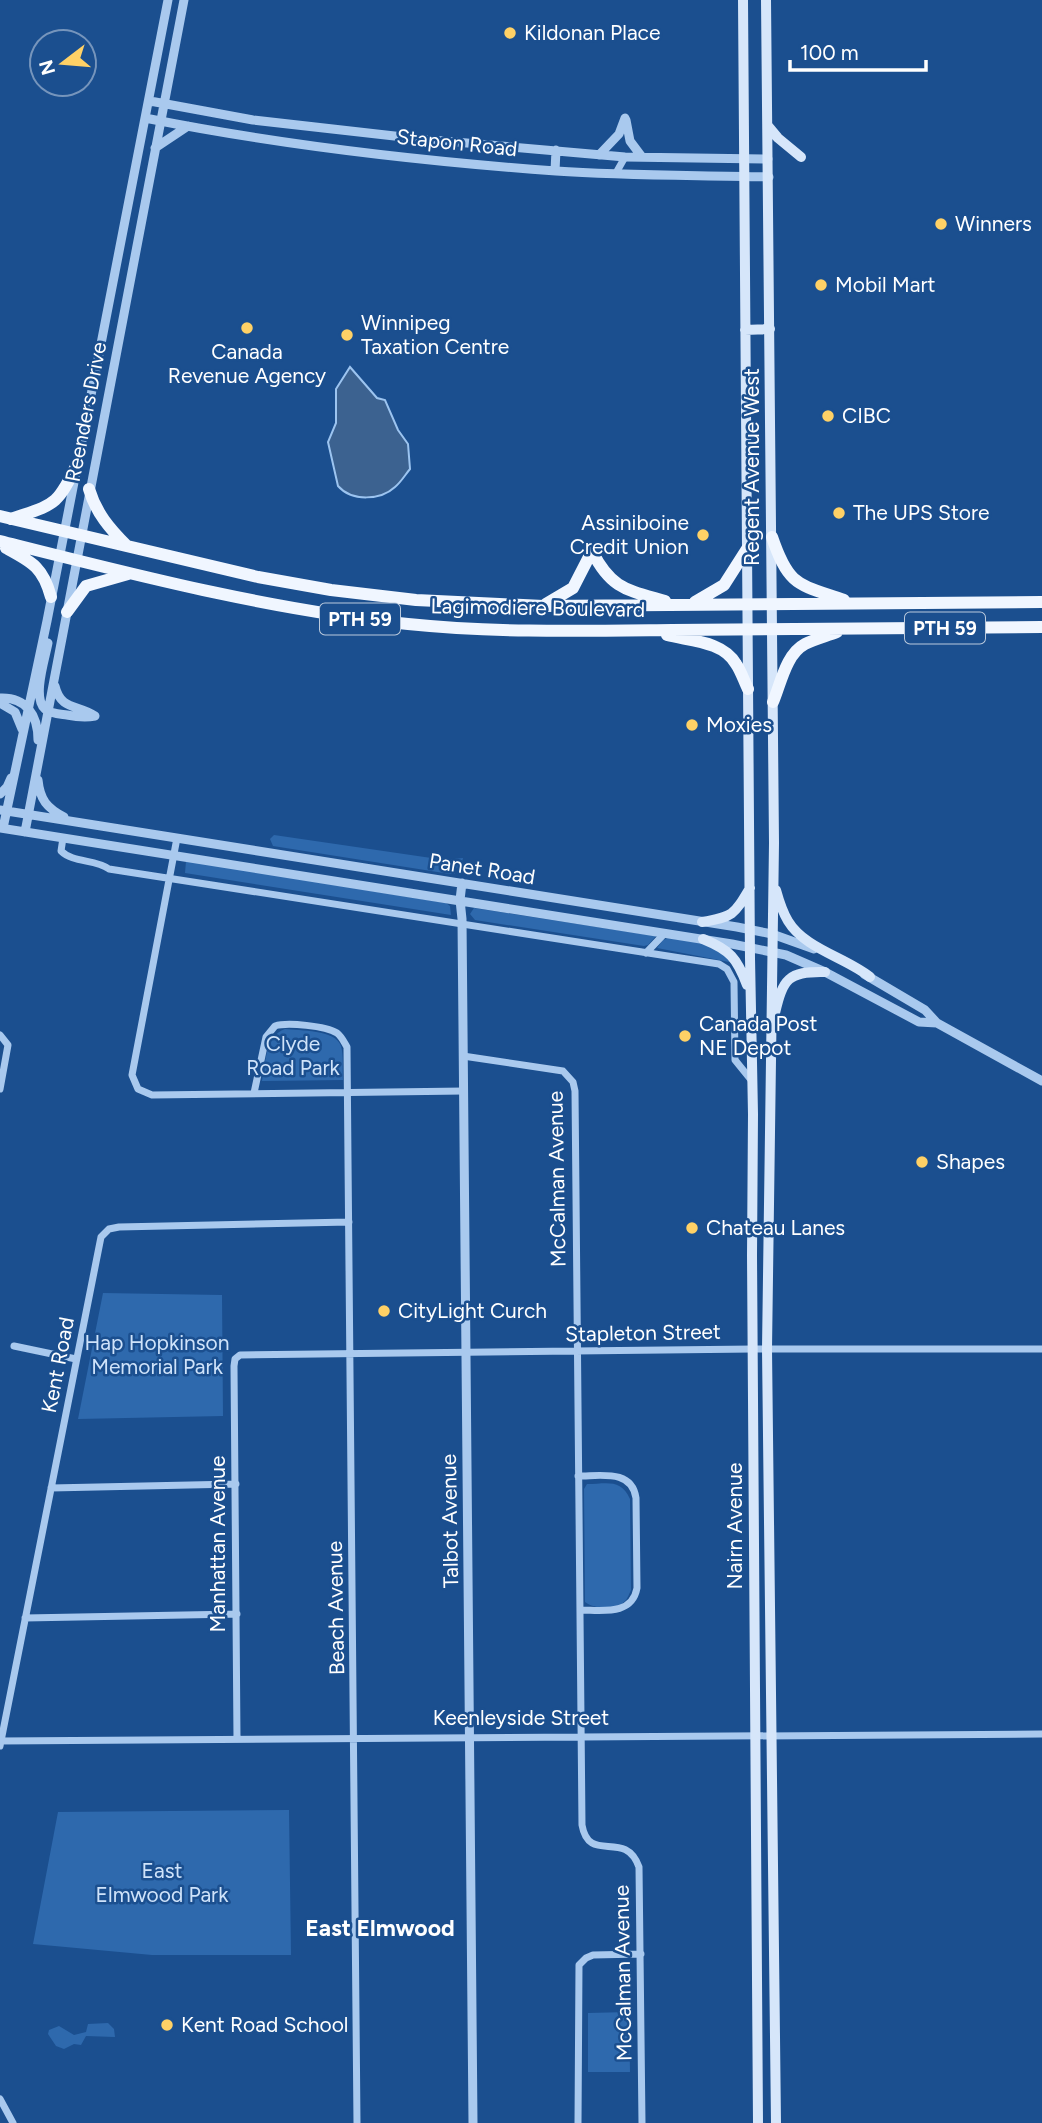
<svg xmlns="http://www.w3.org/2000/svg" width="1042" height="2123" viewBox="0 0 1042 2123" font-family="Figtree,sans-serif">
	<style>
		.green { fill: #2e69ad }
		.water { fill: #3c6290; stroke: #9cc4f0; stroke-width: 2 }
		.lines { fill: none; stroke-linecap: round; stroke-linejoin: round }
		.minor { stroke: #a9c9ee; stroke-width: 7 }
		.tertiary { stroke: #a9c9ee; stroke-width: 9 }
		.secondary { stroke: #d6e6fa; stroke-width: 10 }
		.primary { stroke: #f0f6ff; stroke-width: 12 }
		.poi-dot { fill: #ffd166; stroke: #1b4f8f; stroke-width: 2.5 }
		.labels { text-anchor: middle; stroke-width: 5; stroke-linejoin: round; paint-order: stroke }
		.shield { fill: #1b4f8f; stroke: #bbcadd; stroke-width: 2 }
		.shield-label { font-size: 19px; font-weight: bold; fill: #fff }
		.poi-label { font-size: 21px; fill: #fff; stroke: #1b4f8f; text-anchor: start }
		.street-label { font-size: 21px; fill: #fff; stroke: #1b4f8f }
		.park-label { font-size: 21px; fill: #cfe3fa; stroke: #1b4f8f }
		.neighbourhood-label { font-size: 23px; font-weight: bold; fill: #fff; stroke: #1b4f8f }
	</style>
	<rect width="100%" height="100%" fill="#1b4f8f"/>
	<path class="green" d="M 274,835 L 445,860 L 463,858 L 460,869 L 455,868 L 455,874 L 450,874 L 273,846 L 270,839 Z
		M 186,861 L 446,903 L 450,906 L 451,915 L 185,873 Z
		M 474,908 L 656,936 L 648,945 L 644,946 L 475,920 L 470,914 Z
		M 668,938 L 707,944 L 733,960 L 729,962 L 657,948 L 663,940 Z
		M 285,1029 C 300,1031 335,1029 341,1046 C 344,1056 342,1070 343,1080 L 262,1081 C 266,1062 265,1036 285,1029 Z
		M 103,1293 L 222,1295 L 223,1416 L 78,1419 Z
		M 587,1484 C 606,1484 621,1478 630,1499 L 631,1590 C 630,1592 627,1600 625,1601 C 616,1611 594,1609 585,1602 L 584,1489 Z
		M 289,1810 L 291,1955 L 152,1955 L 33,1944 L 58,1812 Z
		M 629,2012 L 630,2072 L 588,2072 L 588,2013 Z
		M 108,2023 L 114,2029 L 115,2037 L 86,2036 L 81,2045 L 74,2044 L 64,2049 L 56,2046 L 48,2034 L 49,2030 L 59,2026 L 74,2035 L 86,2032 L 88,2024 Z"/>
	<path class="water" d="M 350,367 L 377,398 L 385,400 L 398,430 L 408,444 L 410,469 C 405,475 401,482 395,487 C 381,500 352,502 338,486 L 328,442 L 336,423 L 336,389 Z"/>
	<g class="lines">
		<path class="minor" d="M 616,173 L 625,157
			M 63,838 L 61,851 C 73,863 95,859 109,869 L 719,964 L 727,969 L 734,982 L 735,1060 L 752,1081
			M 177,838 L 132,1075 L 138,1089 L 152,1095 L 464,1091
			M 646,953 L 665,933
			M 0,1035 L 8,1045 L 0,1089
			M 463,1056 L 563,1071 L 573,1082 L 575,1091 L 582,1825 C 589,1865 625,1828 639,1867 L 642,2123
			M 254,1093 L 266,1037 L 275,1026 C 287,1022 326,1026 337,1033 C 342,1037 344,1042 347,1047 L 348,1160 L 357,2123
			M 14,1346 L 76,1359
			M 578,1476 C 601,1476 632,1469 636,1498 L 637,1588 C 632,1616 602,1610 580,1610
			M 51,1488 L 236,1484
			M 25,1618 L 237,1614
			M 237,1738 L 234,1366 L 235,1359 L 240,1355 L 753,1349 L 1042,1349
			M 0,1741 L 1042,1734
			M 0,1746 L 101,1237 L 109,1229 L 119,1227 L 349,1222
			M 0,2099 L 13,2123
			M 578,2123 L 579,1965 L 586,1958 L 593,1955 L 641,1954"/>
		<path class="tertiary" d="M 150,101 L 253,120 L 421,139 L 625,157 L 768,159
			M 145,118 C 280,145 419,161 556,171 C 627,176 698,175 769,177
			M 626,120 L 630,141 L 642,157
			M 155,148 L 188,126
			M 599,155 L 619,134 L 625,118
			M 555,171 L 556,150
			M 48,643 C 45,659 32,698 45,709 C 51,714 60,714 67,715 C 77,717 85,718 95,716
			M 55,686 C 61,711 78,704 95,716
			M 0,698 C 26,697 38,715 38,740
			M 0,703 L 15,712 L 22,729
			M 38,780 C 40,800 47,808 64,817
			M 0,794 L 7,787 L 11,778
			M 0,810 L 737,927 L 772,934 L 814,949
			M 0,828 L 732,944 L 786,955 L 825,972 L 919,1022 L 937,1023
			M 3,828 L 47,621 L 168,0
			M 25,832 L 184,0
			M 462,883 L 460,900 L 462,919 L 473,2123
			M 864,974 L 925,1010 L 937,1023 L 1042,1081"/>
		<path class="secondary" d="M 743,0 L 750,958 L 753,1114 L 752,1255 L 758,2123
			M 766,0 L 774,843 L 767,1349 L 776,2123
			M 768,126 L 778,138 L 801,157
			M 745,330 L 770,329
			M 776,890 C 779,901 782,911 788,921 C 805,949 845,957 870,977
			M 702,922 C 733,917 734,915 750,888
			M 703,939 C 730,950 737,958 747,985
			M 775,1013 C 783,979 788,971 825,972"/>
		<path class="primary" d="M 89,489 C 96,513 110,529 127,546
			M 0,516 L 258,577 L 331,590 L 416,600 L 543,606 L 1042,602
			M 11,519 C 54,504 57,507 77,464
			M 772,537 C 789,587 798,584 844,600
			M 0,541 C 135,575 270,610 408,624 C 496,633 584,631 672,630 C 796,630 919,628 1042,627
			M 6,548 C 32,562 43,567 51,597
			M 592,551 C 611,589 627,590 665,601
			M 695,602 L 724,585 L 747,549
			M 546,604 L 573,588 L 592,551
			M 67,612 L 86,586 L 128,574
			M 667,635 C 690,641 723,641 736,664 C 741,671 744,681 748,689
			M 773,702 C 781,683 786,654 805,644 C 815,639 827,636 837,632"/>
	</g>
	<g class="poi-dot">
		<circle cx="510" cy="33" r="7"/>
		<circle cx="941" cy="224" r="7"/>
		<circle cx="821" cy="285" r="7"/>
		<circle cx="247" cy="328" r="7"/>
		<circle cx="347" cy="335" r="7"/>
		<circle cx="828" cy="416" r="7"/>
		<circle cx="839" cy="513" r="7"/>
		<circle cx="703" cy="535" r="7"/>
		<circle cx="692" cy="725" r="7"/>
		<circle cx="685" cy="1036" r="7"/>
		<circle cx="922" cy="1162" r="7"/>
		<circle cx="692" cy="1228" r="7"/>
		<circle cx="384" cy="1311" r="7"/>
		<circle cx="167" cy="2025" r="7"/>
	</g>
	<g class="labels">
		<g class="shield">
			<rect x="320" y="603.5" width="80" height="31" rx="5"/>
			<rect x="905" y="612.5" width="80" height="31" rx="5"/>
		</g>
		<g class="shield-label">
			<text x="360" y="626">PTH 59</text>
			<text x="945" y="635">PTH 59</text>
		</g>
		<g class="poi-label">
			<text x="524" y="40">Kildonan Place</text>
			<text x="955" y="231">Winners</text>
			<text x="835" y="292">Mobil Mart</text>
			<text x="361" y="330">Winnipeg<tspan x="361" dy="24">Taxation Centre</tspan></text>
			<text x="247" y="359" text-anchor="middle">Canada<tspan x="247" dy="24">Revenue Agency</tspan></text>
			<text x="842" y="423">CIBC</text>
			<text x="853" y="520">The UPS Store</text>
			<text x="689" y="530" text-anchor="end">Assiniboine<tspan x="689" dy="24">Credit Union</tspan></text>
			<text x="706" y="732">Moxies</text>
			<text x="699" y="1031">Canada Post<tspan x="699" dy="24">NE Depot</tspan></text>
			<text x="936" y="1169">Shapes</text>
			<text x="706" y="1235">Chateau Lanes</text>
			<text x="398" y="1318">CityLight Curch</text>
			<text x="181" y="2032">Kent Road School</text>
		</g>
		<g class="street-label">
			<text transform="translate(457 143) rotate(6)" y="7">Stapon Road</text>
			<text transform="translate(86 412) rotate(-79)" y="7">Reenders Drive</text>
			<text transform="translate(752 467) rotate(-90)" y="7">Regent Avenue West</text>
			<text transform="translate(538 608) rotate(1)" y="7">Lagimodiere Boulevard</text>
			<text transform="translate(482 869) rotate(9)" y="7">Panet Road</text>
			<text transform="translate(557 1179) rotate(-91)" y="7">McCalman Avenue</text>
			<text transform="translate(643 1333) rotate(-1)" y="7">Stapleton Street</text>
			<text transform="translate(58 1365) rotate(-79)" y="7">Kent Road</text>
			<text transform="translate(450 1521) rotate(-91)" y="7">Talbot Avenue</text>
			<text transform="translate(735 1526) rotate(-90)" y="7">Nairn Avenue</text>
			<text transform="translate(218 1544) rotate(-90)" y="7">Manhattan Avenue</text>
			<text transform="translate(336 1608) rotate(-91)" y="7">Beach Avenue</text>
			<text x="521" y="1725">Keenleyside Street</text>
			<text transform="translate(623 1973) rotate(-91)" y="7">McCalman Avenue</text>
		</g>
		<g class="park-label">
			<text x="293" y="1051">Clyde<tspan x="293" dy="24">Road Park</tspan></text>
			<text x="157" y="1350">Hap Hopkinson<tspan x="157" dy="24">Memorial Park</tspan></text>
			<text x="162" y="1878">East<tspan x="162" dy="24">Elmwood Park</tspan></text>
		</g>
		<g class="neighbourhood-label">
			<text x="380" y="1936">East Elmwood</text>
		</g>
	</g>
	<g transform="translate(63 63) rotate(254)"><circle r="33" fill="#1b4f8f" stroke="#7695bc" stroke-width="2"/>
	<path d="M0-5L12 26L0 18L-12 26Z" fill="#ffd166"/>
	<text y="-10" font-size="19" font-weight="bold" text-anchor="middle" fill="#ffffff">N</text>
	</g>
	<path d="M790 60v10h136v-10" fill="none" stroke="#ffffff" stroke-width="3.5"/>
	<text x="800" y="60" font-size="21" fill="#ffffff" stroke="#1b4f8f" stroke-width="5" paint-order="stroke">100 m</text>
</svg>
